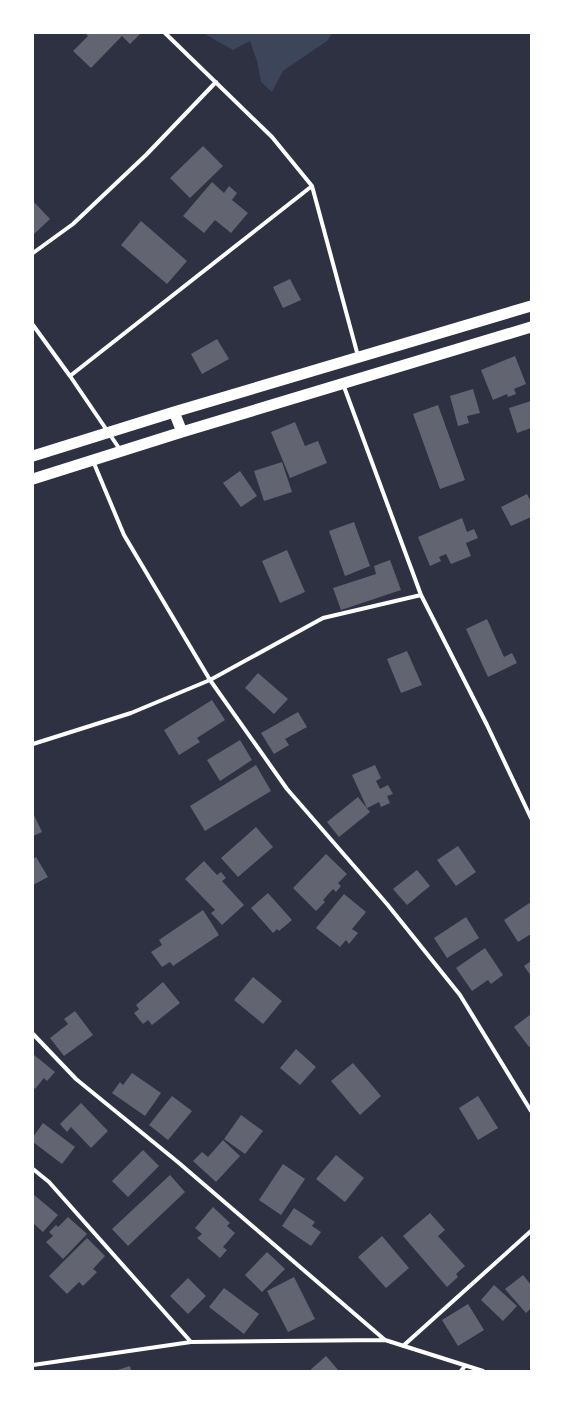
<svg xmlns="http://www.w3.org/2000/svg" width="564" height="1404" viewBox="0 0 564 1404" font-family="'Fira Sans Condensed',sans-serif">
	<style>
		.green { fill: #3c4559 }
		.building { fill: #626471 }
		.lines { fill: none; stroke-linecap: round; stroke-linejoin: round }
		.minor { stroke: #fff; stroke-width: 4 }
		.trunk { stroke: #fff; stroke-width: 11 }
	</style>
	<rect width="100%" height="100%" fill="#2d3142"/>
	<path class="green" d="M 203,33 L 332,33 L 332,34 L 327,41 L 283,71 L 272,92 L 261,82 L 257,61 L 250,41 L 233,50 Z"/>
	<path class="building" d="M 85,33 L 141,33 L 130,44 L 122,36 L 91,68 L 73,51 L 88,36 Z
		M 203,146 L 223,166 L 190,198 L 170,178 Z
		M 212,182 L 224,193 L 229,186 L 237,193 L 232,200 L 248,213 L 231,233 L 215,220 L 204,233 L 183,216 Z
		M 33,201 L 50,219 L 33,235 Z
		M 141,221 L 187,261 L 167,284 L 121,245 Z
		M 290,279 L 301,300 L 283,308 L 273,287 Z
		M 217,339 L 229,359 L 202,374 L 191,354 Z
		M 515,356 L 526,384 L 514,389 L 516,394 L 508,397 L 507,394 L 493,400 L 481,370 Z
		M 473,389 L 480,413 L 467,416 L 469,423 L 458,426 L 450,396 Z
		M 531,401 L 531,428 L 517,433 L 509,408 Z
		M 438,405 L 465,480 L 440,489 L 413,414 Z
		M 295,422 L 305,446 L 318,441 L 327,463 L 290,478 L 271,432 Z
		M 282,462 L 292,492 L 264,501 L 254,471 Z
		M 240,471 L 257,496 L 241,507 L 223,483 Z
		M 527,494 L 531,502 L 531,517 L 511,526 L 501,507 Z
		M 462,518 L 467,532 L 474,529 L 478,538 L 466,543 L 471,556 L 451,564 L 446,554 L 439,557 L 441,561 L 430,566 L 418,537 Z
		M 354,522 L 370,566 L 345,576 L 329,531 Z
		M 287,550 L 305,592 L 280,603 L 262,561 Z
		M 390,560 L 401,590 L 341,610 L 333,588 L 376,574 L 374,566 Z
		M 487,619 L 504,657 L 512,653 L 517,663 L 488,677 L 466,629 Z
		M 407,651 L 422,685 L 401,693 L 387,659 Z
		M 258,673 L 288,699 L 274,714 L 245,688 Z
		M 212,700 L 225,720 L 197,738 L 200,742 L 179,755 L 164,730 Z
		M 298,712 L 307,727 L 285,739 L 289,745 L 274,754 L 261,733 Z
		M 240,740 L 252,760 L 220,781 L 207,760 Z
		M 256,765 L 271,791 L 205,831 L 190,806 Z
		M 375,765 L 381,778 L 376,781 L 380,789 L 388,785 L 393,794 L 387,796 L 390,803 L 381,807 L 379,802 L 367,808 L 352,775 Z
		M 358,797 L 370,812 L 339,837 L 327,822 Z
		M 33,813 L 42,832 L 33,836 Z
		M 256,827 L 273,847 L 238,877 L 221,858 Z
		M 458,846 L 476,872 L 456,886 L 437,860 Z
		M 326,854 L 347,874 L 338,883 L 341,886 L 336,892 L 333,889 L 323,900 L 325,902 L 316,911 L 293,888 Z
		M 36,857 L 48,877 L 33,885 L 33,859 Z
		M 204,861 L 217,875 L 221,872 L 226,878 L 222,881 L 244,905 L 222,925 L 211,913 L 215,910 L 185,879 Z
		M 417,870 L 430,886 L 407,905 L 393,889 Z
		M 268,893 L 292,920 L 279,931 L 277,929 L 273,933 L 251,908 Z
		M 344,894 L 366,912 L 352,929 L 358,933 L 349,944 L 346,940 L 340,947 L 316,928 Z
		M 531,902 L 531,934 L 518,942 L 504,920 Z
		M 203,910 L 219,935 L 173,966 L 170,962 L 162,967 L 151,952 L 162,945 L 159,940 Z
		M 466,917 L 479,938 L 447,958 L 434,938 Z
		M 485,948 L 503,975 L 491,984 L 488,980 L 472,991 L 456,968 Z
		M 531,961 L 531,976 L 524,966 Z
		M 253,977 L 282,1001 L 263,1024 L 234,1000 Z
		M 163,982 L 180,1003 L 152,1025 L 148,1020 L 143,1024 L 134,1013 L 139,1009 L 136,1005 Z
		M 75,1011 L 93,1035 L 64,1056 L 50,1038 L 68,1024 L 64,1019 Z
		M 531,1014 L 531,1045 L 529,1047 L 514,1027 Z
		M 296,1049 L 316,1067 L 300,1085 L 280,1068 Z
		M 33,1054 L 55,1072 L 47,1081 L 44,1078 L 35,1089 L 33,1087 Z
		M 353,1063 L 381,1096 L 360,1115 L 331,1081 Z
		M 132,1073 L 161,1093 L 145,1116 L 112,1093 L 120,1082 L 123,1085 Z
		M 172,1096 L 192,1111 L 168,1140 L 149,1125 Z
		M 478,1096 L 498,1128 L 478,1140 L 459,1108 Z
		M 81,1103 L 108,1131 L 91,1148 L 71,1127 L 67,1132 L 60,1124 Z
		M 241,1115 L 263,1131 L 245,1154 L 224,1139 Z
		M 43,1123 L 75,1147 L 62,1164 L 33,1142 L 33,1137 Z
		M 223,1140 L 240,1156 L 216,1182 L 193,1161 L 202,1152 L 208,1157 Z
		M 143,1150 L 159,1166 L 128,1197 L 112,1181 Z
		M 336,1155 L 364,1178 L 345,1202 L 316,1179 Z
		M 283,1164 L 305,1179 L 281,1215 L 259,1200 Z
		M 170,1175 L 185,1192 L 128,1246 L 112,1229 Z
		M 33,1194 L 58,1215 L 43,1232 L 33,1223 Z
		M 213,1207 L 230,1223 L 227,1226 L 235,1233 L 223,1247 L 227,1250 L 220,1258 L 197,1238 L 202,1234 L 195,1228 Z
		M 294,1208 L 315,1222 L 312,1226 L 321,1232 L 311,1246 L 282,1226 Z
		M 430,1213 L 445,1230 L 438,1236 L 465,1266 L 456,1274 L 458,1277 L 447,1287 L 403,1236 Z
		M 68,1217 L 87,1234 L 63,1259 L 46,1242 L 53,1236 L 49,1232 L 56,1225 L 58,1227 Z
		M 382,1236 L 409,1268 L 386,1288 L 358,1257 Z
		M 87,1238 L 105,1256 L 93,1269 L 97,1272 L 83,1286 L 79,1282 L 67,1294 L 49,1276 Z
		M 267,1252 L 285,1269 L 262,1292 L 245,1275 Z
		M 523,1275 L 531,1285 L 531,1308 L 526,1313 L 505,1289 Z
		M 294,1277 L 315,1319 L 288,1332 L 267,1291 Z
		M 188,1278 L 206,1296 L 188,1314 L 170,1296 Z
		M 494,1285 L 517,1306 L 503,1321 L 481,1300 Z
		M 224,1288 L 259,1314 L 244,1334 L 209,1307 Z
		M 468,1304 L 484,1330 L 458,1346 L 442,1320 Z
		M 326,1356 L 339,1371 L 309,1371 Z
		M 130,1366 L 131,1371 L 114,1371 Z"/>
	<g class="lines">
		<path class="minor" d="M 165,33 L 272,137 L 312,186 L 358,356
			M 33,253 L 73,224 L 146,155 L 216,82
			M 33,325 L 70,376 L 121,451
			M 70,376 L 312,186
			M 343,384 L 421,595 L 487,725 L 531,818
			M 93,461 L 124,535 L 210,680 L 287,789 L 387,904 L 460,995 L 531,1111
			M 33,744 L 131,713 L 210,680 L 323,618 L 421,595
			M 33,1034 L 76,1079 L 179,1163 L 385,1340
			M 33,1169 L 49,1182 L 191,1342
			M 403,1346 L 531,1231
			M 33,1365 L 191,1342 L 385,1340 L 483,1371
			M 461,1371 L 465,1366"/>
		<path class="trunk" d="M 174,412 L 182,432
			M 33,456 L 174,412 L 531,306
			M 33,479 L 182,432 L 531,327"/>
	</g>
	<rect width="564" height="1404" fill="none" stroke="#ffffff" stroke-width="68"/>
</svg>
